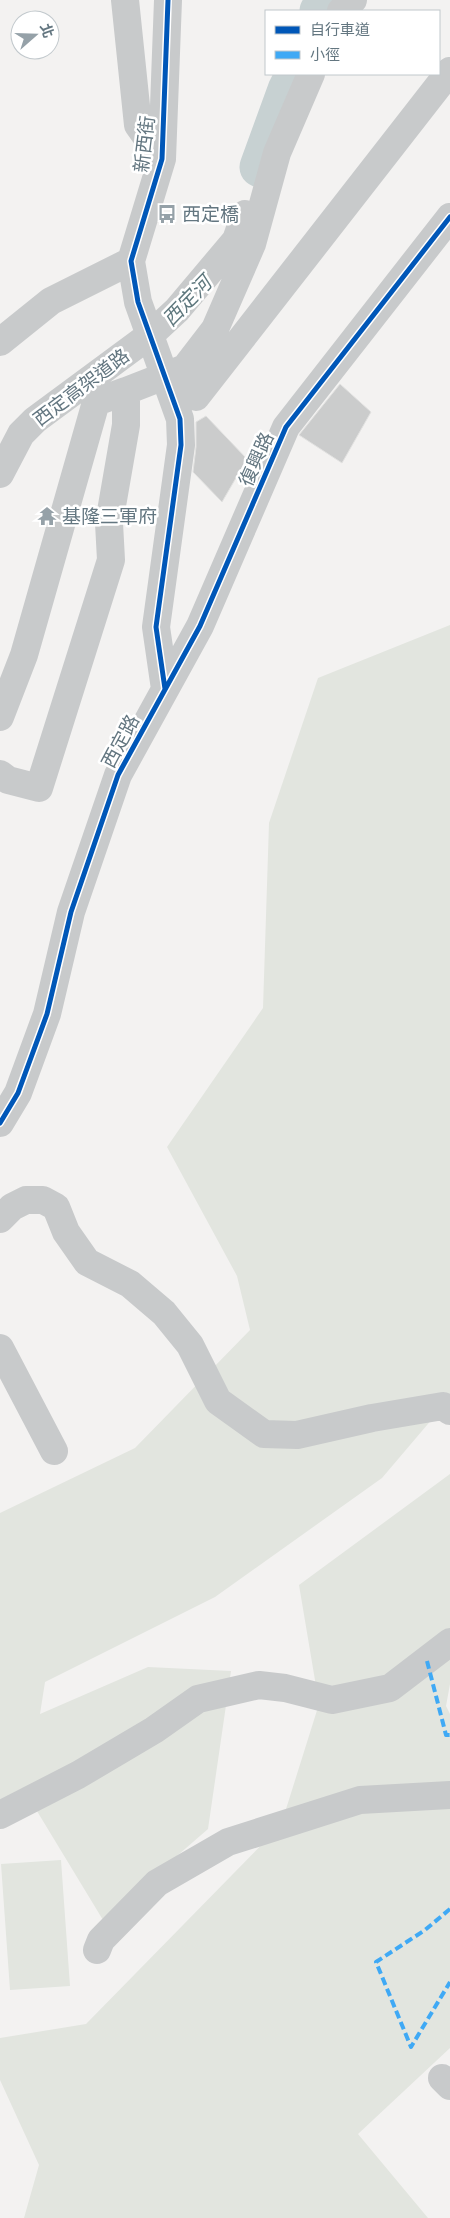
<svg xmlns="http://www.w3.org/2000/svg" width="450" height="2218" viewBox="0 0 450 2218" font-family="'Sofia Sans Condensed','Noto Sans TC',sans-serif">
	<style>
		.green { fill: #e2e5df }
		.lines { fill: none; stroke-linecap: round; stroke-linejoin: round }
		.stream { stroke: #c7d1d2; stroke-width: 7 }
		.river { stroke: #c7d1d2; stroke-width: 41 }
		.building { fill: #cbcccc; stroke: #e2e2e1 }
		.minor { stroke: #c8cacb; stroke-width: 28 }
		.quiet { stroke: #3fa9f5; stroke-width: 4; stroke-dasharray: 8 4; stroke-linecap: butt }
		.cycleway-casing { stroke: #fff; stroke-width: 8 }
		.cycleway { stroke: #0057b8; stroke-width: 5 }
		.labels { text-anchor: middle; stroke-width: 5; stroke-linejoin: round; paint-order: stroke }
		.street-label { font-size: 19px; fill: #637680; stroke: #fff }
		.poi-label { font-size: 19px; fill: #637680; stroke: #fff; text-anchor: start }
		.water-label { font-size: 20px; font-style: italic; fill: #5f787e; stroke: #fff }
	</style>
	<rect width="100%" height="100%" fill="#f3f2f1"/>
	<path class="green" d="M 450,625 L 450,1398 L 382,1478 L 215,1597 L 45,1682 L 40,1714 L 148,1667 L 231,1671 L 208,1829 L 103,1920 L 23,1788 L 0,1800 L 0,1513 L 135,1448 L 250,1330 L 237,1276 L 167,1147 L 263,1008 L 269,823 L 318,678 Z
		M 450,1474 L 450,1684 L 446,1706 L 450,1714 L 450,2048 L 358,2134 L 428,2218 L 24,2218 L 39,2165 L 0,2080 L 0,2038 L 86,2024 L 281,1825 L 319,1704 L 299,1585 Z
		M 61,1860 L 70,1986 L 10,1990 L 1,1864 Z"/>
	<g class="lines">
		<path class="stream" d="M 315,0 L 319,11"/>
		<path class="river" d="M 320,11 L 329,0
			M 260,167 L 288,90 L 296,74"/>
	</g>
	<path class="building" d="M 340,384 L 371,412 L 342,463 L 299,435 Z
		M 206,416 L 247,459 L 222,502 L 193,472 L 196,447 L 196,422 Z"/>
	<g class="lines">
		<path class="minor" d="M 125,0 L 138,125 L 162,159
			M 341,11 L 353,0
			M 0,342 L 51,301 L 131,261
			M 165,374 L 196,397 L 450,71
			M 0,474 L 21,434 L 35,420 L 150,335 L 177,310 L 236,240 L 245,214
			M 165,689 L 156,627 L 181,445 L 180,419 L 138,302 L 131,261 L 162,159 L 168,0
			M 0,717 L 24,655 L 96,402 L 126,391
			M 0,774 L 8,780 L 39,788 L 111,560 L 109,523 L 126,425 L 126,391 L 185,368 L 215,329 L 252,244 L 277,153 L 311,74
			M 0,1123 L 18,1093 L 47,1014 L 71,912 L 118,775 L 200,626 L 286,427 L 450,217
			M 0,1219 L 12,1207 L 26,1200 L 43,1200 L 56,1207 L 66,1232 L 87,1262 L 130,1284 L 164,1313 L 190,1345 L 218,1401 L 264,1434 L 297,1435 L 372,1418 L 443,1406 L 450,1411
			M 0,1348 L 54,1451
			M 0,1815 L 78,1775 L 154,1730 L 198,1699 L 259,1685 L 285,1688 L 332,1700 L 390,1688 L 450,1642
			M 97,1950 L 101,1940 L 157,1883 L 228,1842 L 360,1800 L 450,1795
			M 442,2078 L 450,2086"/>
		<path class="quiet" d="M 427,1661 L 446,1735 L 450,1735
			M 450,1909 L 425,1930 L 376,1962 L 411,2047 L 450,1982"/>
		<g class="cycleway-casing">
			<path id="cycleway" d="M 165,689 L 156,627 L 181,445 L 180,419 L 138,302 L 131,261 L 162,159 L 168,0
				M 0,1123 L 18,1093 L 47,1014 L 71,912 L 118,775 L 200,626 L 286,427 L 450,217"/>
		</g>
		<use href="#cycleway" class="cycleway"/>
	</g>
	<defs>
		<g id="bus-bare" transform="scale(1.5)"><path d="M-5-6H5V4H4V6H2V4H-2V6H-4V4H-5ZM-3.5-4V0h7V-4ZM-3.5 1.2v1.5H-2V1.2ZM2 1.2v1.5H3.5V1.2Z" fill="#95a1a8" stroke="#fff" stroke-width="2.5" paint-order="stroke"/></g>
		<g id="temple-bare" transform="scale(1.5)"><path d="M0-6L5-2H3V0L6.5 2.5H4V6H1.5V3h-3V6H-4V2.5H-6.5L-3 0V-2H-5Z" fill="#95a1a8" stroke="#fff" stroke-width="2.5" paint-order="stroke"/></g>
	</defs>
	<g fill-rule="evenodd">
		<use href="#bus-bare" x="167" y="214"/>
		<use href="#temple-bare" x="47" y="516"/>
	</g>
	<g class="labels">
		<g class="street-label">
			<text transform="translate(144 144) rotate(-83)" y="7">新西街</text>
			<text transform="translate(81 387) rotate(-37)" y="7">西定高架道路</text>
			<text transform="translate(256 459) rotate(-66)" y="7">復興路</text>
			<text transform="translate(120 741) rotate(-62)" y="7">西定路</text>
		</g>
		<g class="poi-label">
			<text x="182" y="221">西定橋</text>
			<text x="62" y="523">基隆三軍府</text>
		</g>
		<g class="water-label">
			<text transform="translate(187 301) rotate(-46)" y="7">西定河</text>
		</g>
	</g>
	<rect x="265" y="10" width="175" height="65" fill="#ffffff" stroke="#c1c8cc"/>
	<rect x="275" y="26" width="25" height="8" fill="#0057b8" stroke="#c1c8cc"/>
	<text x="310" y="35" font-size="15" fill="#637680">自行車道</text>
	<rect x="275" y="51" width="25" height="8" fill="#3fa9f5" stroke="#c1c8cc"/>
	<text x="310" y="60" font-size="15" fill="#637680">小徑</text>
	<g transform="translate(35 35) rotate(70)"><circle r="24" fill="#ffffff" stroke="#c1c8cc"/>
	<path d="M0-4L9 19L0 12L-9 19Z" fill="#95a1a8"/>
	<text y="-8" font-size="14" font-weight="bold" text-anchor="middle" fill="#637680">北</text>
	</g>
</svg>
